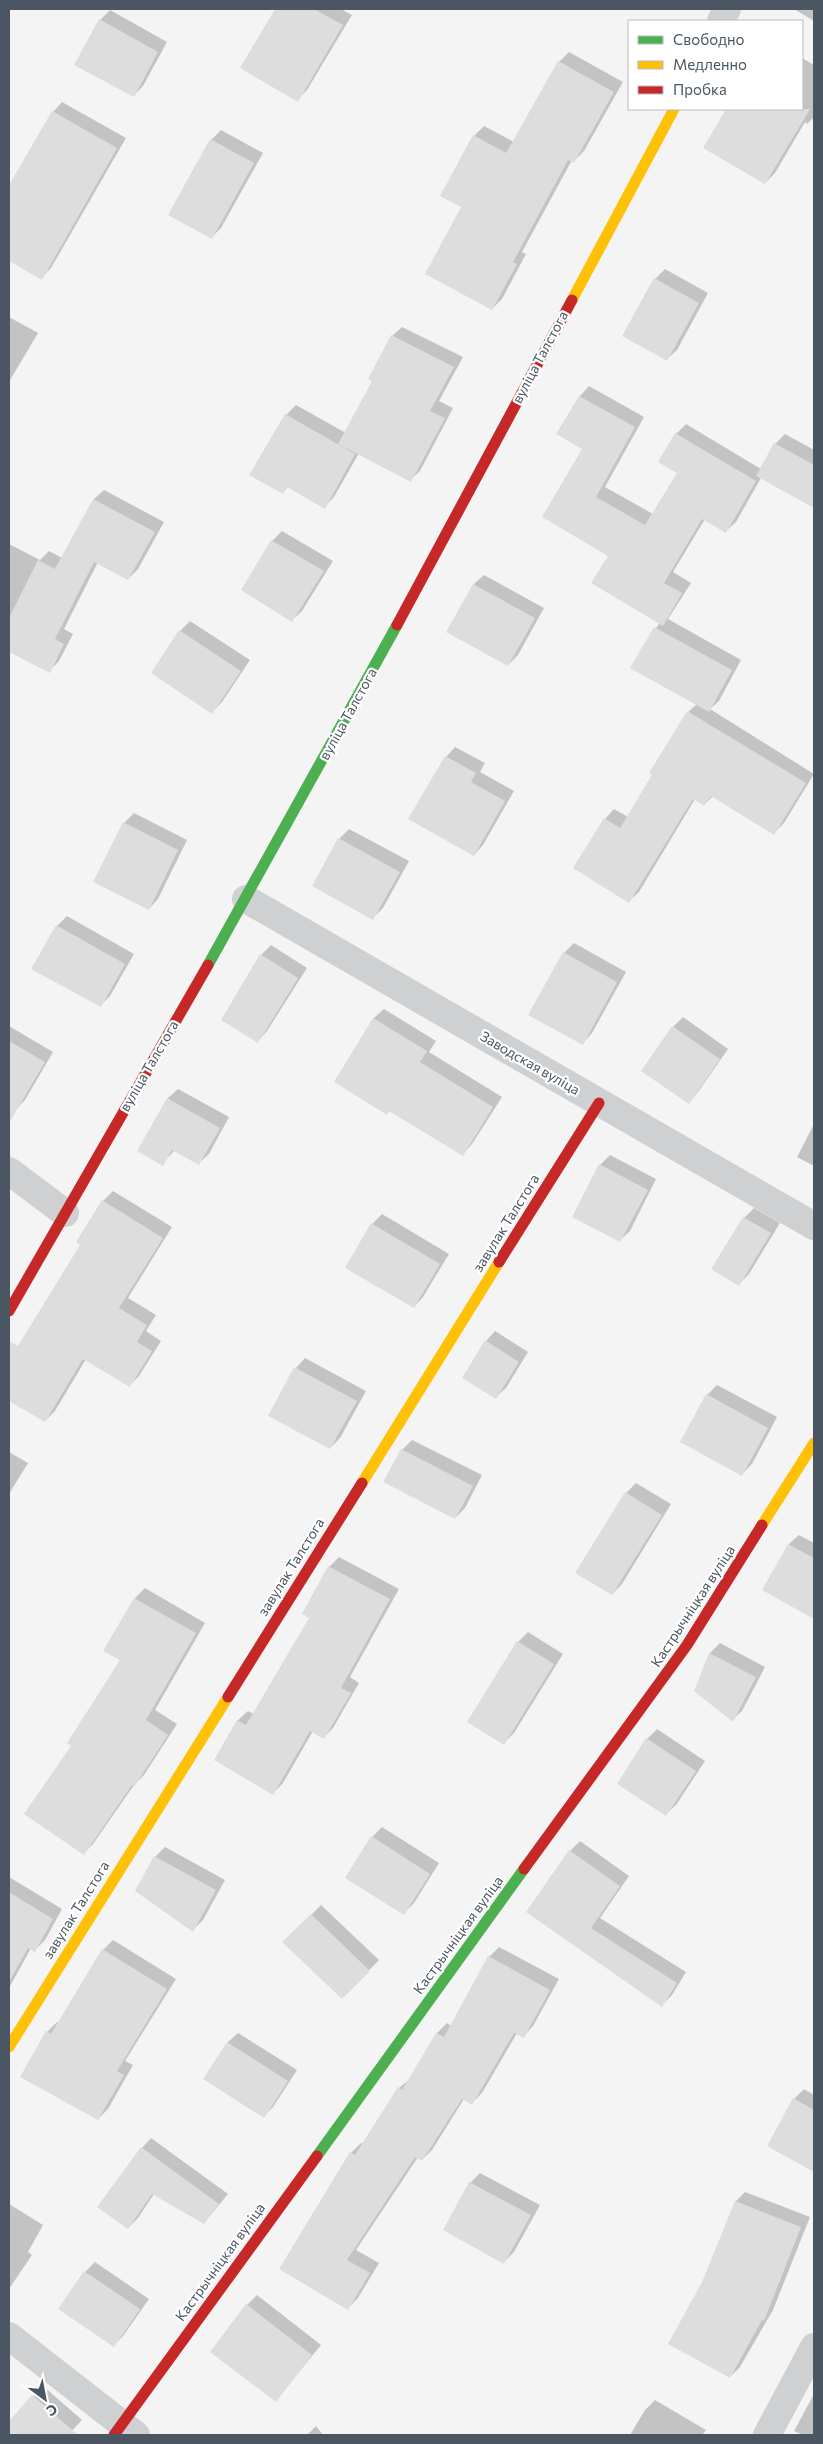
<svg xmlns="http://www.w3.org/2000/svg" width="823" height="2444" viewBox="0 0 823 2444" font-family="Commissioner,sans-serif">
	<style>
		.shadow { fill: #0003 }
		.building { fill: #ddddde }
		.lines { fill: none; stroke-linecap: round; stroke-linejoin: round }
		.street { stroke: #ced0d2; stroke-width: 28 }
		.fast { stroke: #4caf50; stroke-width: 11 }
		.slow { stroke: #ffc107; stroke-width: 11 }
		.jam { stroke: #c62828; stroke-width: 11 }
		.labels { text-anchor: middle; stroke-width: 4.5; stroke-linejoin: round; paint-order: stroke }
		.street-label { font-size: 14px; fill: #4a5661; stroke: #fff }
	</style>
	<rect width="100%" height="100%" fill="#f4f4f4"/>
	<path class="shadow" d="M 276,9 L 341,9 L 352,15 L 307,90 L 297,100 L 242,67 Z
		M 794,9 L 814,9 L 814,21 Z
		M 110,10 L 167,42 L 143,86 L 133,96 L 100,20 Z
		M 569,52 L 623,82 L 584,151 L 574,161 L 572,160 L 522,252 L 526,254 L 502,299 L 492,309 L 462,207 L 474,136 L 484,126 L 514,142 L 559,62 Z
		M 802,58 L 814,65 L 814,117 L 807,124 L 805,122 L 775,173 L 765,183 L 705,148 L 727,109 L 802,109 Z
		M 62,102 L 126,138 L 51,268 L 41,278 L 9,259 L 9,188 L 53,112 Z
		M 221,130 L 263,153 L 221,228 L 211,238 L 211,140 Z
		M 665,269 L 708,293 L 677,350 L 667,359 L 624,335 L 655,279 Z
		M 9,317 L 38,333 L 9,382 Z
		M 402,327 L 463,357 L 439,401 L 453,408 L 420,471 L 410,480 L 359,453 L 334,497 L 324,507 L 289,486 L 283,492 L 251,475 L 286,415 L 296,405 L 346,433 L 374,381 L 392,336 Z
		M 589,386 L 644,417 L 605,487 L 653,514 L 678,472 L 676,434 L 686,424 L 761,469 L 775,444 L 785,434 L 814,450 L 814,502 L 811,505 L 761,478 L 736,522 L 726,531 L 705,519 L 673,572 L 691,583 L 668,619 L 741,660 L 719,701 L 710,709 L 814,774 L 784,823 L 774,833 L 713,796 L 704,805 L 695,799 L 639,892 L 629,901 L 605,819 L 614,809 L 628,817 L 688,712 L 697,704 L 632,668 L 660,622 L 610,555 L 583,448 L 558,434 L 580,396 Z
		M 104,490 L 164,522 L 138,569 L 128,579 L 98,562 L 64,629 L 73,634 L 59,661 L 49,671 L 9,650 L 9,631 L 13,623 L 9,619 L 9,544 L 40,560 L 49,551 L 62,558 L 94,499 Z
		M 282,531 L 333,561 L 302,611 L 292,620 L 242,590 L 272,541 Z
		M 484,575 L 544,608 L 518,655 L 508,665 L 448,631 L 474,584 Z
		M 190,621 L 250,660 L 222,702 L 212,712 L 153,673 L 180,631 Z
		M 455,747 L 485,763 L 480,772 L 514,791 L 483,845 L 474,855 L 446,757 Z
		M 134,813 L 187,840 L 158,899 L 149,909 L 124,823 Z
		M 349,829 L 409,861 L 383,908 L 373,918 L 339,839 Z
		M 67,916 L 134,954 L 110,996 L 100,1006 L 57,926 Z
		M 574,943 L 626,972 L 592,1033 L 583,1043 L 564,953 Z
		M 271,945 L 307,968 L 267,1031 L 258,1041 L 261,955 Z
		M 384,1009 L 436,1041 L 429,1052 L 502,1097 L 472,1144 L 463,1154 L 390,1110 L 335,1081 L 374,1018 Z
		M 683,1017 L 728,1049 L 698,1092 L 689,1102 L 642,1071 L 673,1027 Z
		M 9,1026 L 53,1052 L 25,1100 L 15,1110 L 9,1106 Z
		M 178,1089 L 229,1117 L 209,1154 L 199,1163 L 175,1150 L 162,1164 L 139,1151 L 168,1098 Z
		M 814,1124 L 814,1166 L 797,1157 Z
		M 610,1155 L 656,1179 L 630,1231 L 620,1240 L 600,1165 Z
		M 113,1191 L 172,1227 L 128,1298 L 156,1315 L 146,1331 L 161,1341 L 139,1376 L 129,1386 L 86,1359 L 55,1411 L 45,1421 L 9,1400 L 9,1373 L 82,1244 L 103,1201 Z
		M 754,1208 L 780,1223 L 749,1274 L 739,1284 L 713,1269 L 744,1218 Z
		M 382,1214 L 449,1254 L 423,1297 L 414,1307 L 372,1224 Z
		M 495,1331 L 528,1352 L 506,1388 L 496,1397 L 486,1341 Z
		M 305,1358 L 366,1391 L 340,1438 L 330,1448 L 296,1368 Z
		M 717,1385 L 777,1417 L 752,1464 L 742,1474 L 707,1395 Z
		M 412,1440 L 482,1475 L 465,1508 L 455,1518 L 385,1481 L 402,1450 Z
		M 9,1452 L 28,1463 L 9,1494 Z
		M 636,1483 L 671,1504 L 622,1584 L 612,1594 L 626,1493 Z
		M 799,1535 L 814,1543 L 814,1618 L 764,1590 L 789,1544 Z
		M 339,1557 L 399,1589 L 350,1677 L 359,1683 L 333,1728 L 323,1738 L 313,1731 L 283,1783 L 273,1793 L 215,1760 L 238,1720 L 248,1711 L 254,1714 L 311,1617 L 303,1613 L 329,1567 Z
		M 145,1588 L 205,1623 L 155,1710 L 177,1724 L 144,1775 L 134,1785 L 93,1844 L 83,1854 L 122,1660 L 105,1650 L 135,1598 Z
		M 528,1632 L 563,1654 L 514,1733 L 504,1743 L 518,1642 Z
		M 720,1643 L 765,1667 L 742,1711 L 732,1720 L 696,1691 L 710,1653 Z
		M 657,1729 L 705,1761 L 676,1805 L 666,1814 L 647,1739 Z
		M 382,1827 L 439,1863 L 414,1903 L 404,1913 L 372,1837 Z
		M 580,1841 L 629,1876 L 600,1918 L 686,1972 L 672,1995 L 662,2005 L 528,1912 L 570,1851 Z
		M 165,1847 L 225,1880 L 203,1920 L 193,1930 L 155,1857 Z
		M 9,1877 L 62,1909 L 45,1940 L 35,1950 L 31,1948 L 9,1988 Z
		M 321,1905 L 379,1960 L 342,1998 L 284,1942 Z
		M 113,1940 L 176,1979 L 125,2061 L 133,2065 L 108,2109 L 98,2119 L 47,2032 L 57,2022 L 59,2024 L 103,1950 Z
		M 499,1947 L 559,1979 L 533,2026 L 524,2036 L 517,2033 L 482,2093 L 472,2103 L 464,2099 L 432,2150 L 422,2160 L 418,2157 L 356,2250 L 379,2263 L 358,2298 L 348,2308 L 281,2268 L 351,2153 L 361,2143 L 363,2144 L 399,2088 L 410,2079 L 437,2033 L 447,2023 L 451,2026 L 489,1957 Z
		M 238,2033 L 297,2070 L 273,2107 L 264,2116 L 205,2079 L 228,2042 Z
		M 804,2089 L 814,2095 L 814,2169 L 769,2146 L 794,2099 Z
		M 151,2138 L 228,2194 L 204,2223 L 154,2194 L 138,2218 L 128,2228 L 142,2148 Z
		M 480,2173 L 540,2205 L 514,2252 L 504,2262 L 470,2183 Z
		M 745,2192 L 810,2217 L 773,2310 L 740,2367 L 730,2377 L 704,2282 L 736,2201 Z
		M 9,2204 L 43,2225 L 28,2252 L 32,2255 L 9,2289 Z
		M 95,2262 L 149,2299 L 123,2336 L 113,2346 L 60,2308 L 85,2272 Z
		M 257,2295 L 321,2345 L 275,2401 L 247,2305 Z
		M 43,2386 L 82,2420 L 68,2435 L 9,2435 L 9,2423 Z
		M 814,2394 L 814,2435 L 803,2435 L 794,2431 Z
		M 655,2400 L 706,2430 L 702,2435 L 630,2435 L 645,2410 Z
		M 316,2426 L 323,2435 L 307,2435 Z"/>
	<path class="building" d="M 275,9 L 314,9 L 343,25 L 298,102 L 240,68 Z
		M 99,19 L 158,52 L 134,97 L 74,65 Z
		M 558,61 L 614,92 L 574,163 L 568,160 L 513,262 L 517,264 L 492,310 L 425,274 L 461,207 L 440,196 L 473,135 L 506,153 Z
		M 726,109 L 810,109 L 765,184 L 703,148 Z
		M 52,111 L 117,148 L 42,280 L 9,261 L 9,185 Z
		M 210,139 L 254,163 L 212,239 L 168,215 Z
		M 654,278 L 699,303 L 667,361 L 622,336 Z
		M 391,335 L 454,367 L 430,411 L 445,418 L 411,482 L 338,444 L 372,381 L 368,379 Z
		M 579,396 L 635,427 L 596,497 L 645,525 L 677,473 L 658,462 L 675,433 L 756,481 L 726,533 L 702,519 L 664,583 L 682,593 L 663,626 L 591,583 L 608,556 L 542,517 L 582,449 L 556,434 Z
		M 285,414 L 355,454 L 325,509 L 287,487 L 283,494 L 249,475 Z
		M 774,443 L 814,465 L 814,508 L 756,476 Z
		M 93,499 L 155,532 L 128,580 L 94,562 L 55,639 L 64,644 L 50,673 L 9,652 L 9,618 L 38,560 L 55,569 Z
		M 271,540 L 324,571 L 292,622 L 241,590 Z
		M 473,584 L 535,618 L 508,666 L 446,632 Z
		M 654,627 L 732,670 L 709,712 L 630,668 Z
		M 179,630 L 241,671 L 212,714 L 151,673 Z
		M 687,711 L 806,783 L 774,835 L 711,796 L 704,806 L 693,799 L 629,903 L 573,868 L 604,818 L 620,828 L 652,775 L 649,773 Z
		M 445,756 L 476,773 L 471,782 L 505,801 L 474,856 L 408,819 Z
		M 123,822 L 178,850 L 149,910 L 93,882 Z
		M 338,838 L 400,872 L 373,920 L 312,886 Z
		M 56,925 L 125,964 L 101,1007 L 31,969 Z
		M 563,952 L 617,982 L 583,1045 L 528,1015 Z
		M 260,954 L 298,978 L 258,1043 L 221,1020 Z
		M 373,1018 L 427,1051 L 420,1062 L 493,1107 L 463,1156 L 389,1111 L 387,1115 L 334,1082 Z
		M 672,1026 L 720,1059 L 689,1104 L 641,1071 Z
		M 9,1041 L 45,1062 L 9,1123 Z
		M 167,1098 L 220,1128 L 199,1165 L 172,1150 L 163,1166 L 137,1151 Z
		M 599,1164 L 648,1190 L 620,1242 L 572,1217 Z
		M 102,1200 L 163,1238 L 119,1308 L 147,1325 L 137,1342 L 152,1351 L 130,1387 L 83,1359 L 45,1422 L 9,1401 L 9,1341 L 18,1346 L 80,1245 L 76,1242 Z
		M 743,1217 L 771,1233 L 739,1286 L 711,1269 Z
		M 371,1223 L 440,1264 L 414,1308 L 345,1268 Z
		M 485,1340 L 519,1362 L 496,1399 L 462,1378 Z
		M 294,1367 L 357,1401 L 330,1449 L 268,1416 Z
		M 706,1394 L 768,1428 L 742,1476 L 680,1442 Z
		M 401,1449 L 473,1486 L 455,1519 L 383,1482 Z
		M 625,1492 L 662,1515 L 612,1595 L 575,1573 Z
		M 788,1544 L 814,1558 L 814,1619 L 762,1590 Z
		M 328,1566 L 390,1599 L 341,1688 L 351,1693 L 324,1739 L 310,1731 L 273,1795 L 214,1760 L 237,1720 L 246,1725 L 309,1618 L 302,1614 Z
		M 134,1598 L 196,1633 L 146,1720 L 168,1735 L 134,1787 L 132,1785 L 84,1855 L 24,1814 L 71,1746 L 67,1743 L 120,1660 L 103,1651 Z
		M 517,1641 L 554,1664 L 504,1745 L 467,1722 Z
		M 709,1653 L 756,1677 L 733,1722 L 694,1691 Z
		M 646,1738 L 696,1771 L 666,1816 L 617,1784 Z
		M 371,1836 L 430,1874 L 404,1915 L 345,1878 Z
		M 569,1850 L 620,1886 L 591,1928 L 677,1983 L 662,2007 L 526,1912 Z
		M 154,1856 L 216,1890 L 193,1932 L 135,1891 Z
		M 9,1892 L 53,1919 L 35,1952 L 28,1948 L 9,1982 Z
		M 311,1914 L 370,1971 L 342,1999 L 282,1942 Z
		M 102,1949 L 167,1989 L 117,2071 L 124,2075 L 98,2120 L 20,2077 L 46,2031 L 51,2034 Z
		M 488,1956 L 550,1990 L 524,2038 L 514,2033 L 472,2105 L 462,2099 L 422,2161 L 415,2157 L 347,2260 L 370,2273 L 348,2310 L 279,2269 L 350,2152 L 355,2155 L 398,2087 L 402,2090 L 436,2033 L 444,2037 Z
		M 227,2042 L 288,2081 L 264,2118 L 203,2079 Z
		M 793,2098 L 814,2110 L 814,2172 L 767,2146 Z
		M 141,2147 L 219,2204 L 204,2224 L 152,2194 L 128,2229 L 97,2207 Z
		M 469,2182 L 531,2215 L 504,2264 L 443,2230 Z
		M 735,2201 L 801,2227 L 764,2321 L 762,2320 L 730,2378 L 668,2344 L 702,2282 Z
		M 84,2271 L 140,2309 L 114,2347 L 58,2309 Z
		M 246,2304 L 312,2355 L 276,2402 L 210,2352 Z
		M 32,2395 L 78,2435 L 9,2435 L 9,2421 Z"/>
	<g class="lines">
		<path class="street" d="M 721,21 L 727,9
			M 246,899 L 814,1226
			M 9,1171 L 65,1213
			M 9,2336 L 136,2435
			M 767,2435 L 814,2347"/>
		<path class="fast" d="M 208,965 L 397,625
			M 317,2156 L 524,1869"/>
		<path class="slow" d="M 572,300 L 674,109
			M 362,1483 L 499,1262
			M 762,1525 L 814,1443
			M 9,2047 L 228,1697"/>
		<path class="jam" d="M 397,625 L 572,300
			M 499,1262 L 599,1103
			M 9,1311 L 208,965
			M 228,1697 L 362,1483
			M 524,1869 L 687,1645 L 762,1525
			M 114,2435 L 317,2156"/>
	</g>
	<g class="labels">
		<g class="street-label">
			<text transform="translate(540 357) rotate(-62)" y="5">вуліца Талстога</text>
			<text transform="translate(348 714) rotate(-61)" y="5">вуліца Талстога</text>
			<text transform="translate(530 1063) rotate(30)" y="5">Заводская вуліца</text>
			<text transform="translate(149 1066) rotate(-60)" y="5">вуліца Талстога</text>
			<text transform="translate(506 1223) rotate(-58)" y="5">завулак Талстога</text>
			<text transform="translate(291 1567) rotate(-58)" y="5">завулак Талстога</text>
			<text transform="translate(693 1606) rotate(-57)" y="5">Кастрычніцкая вуліца</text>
			<text transform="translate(76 1910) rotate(-58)" y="5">завулак Талстога</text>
			<text transform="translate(458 1935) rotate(-54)" y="5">Кастрычніцкая вуліца</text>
			<text transform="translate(220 2262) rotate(-54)" y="5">Кастрычніцкая вуліца</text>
		</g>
	</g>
	<rect width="823" height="2444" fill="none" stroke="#4a5661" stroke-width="20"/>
	<rect x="628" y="20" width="175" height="90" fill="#ffffff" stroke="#b7bbc0"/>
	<rect x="638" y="36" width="25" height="8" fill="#4caf50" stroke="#b7bbc0"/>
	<text x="673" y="45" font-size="15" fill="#4a5661">Свободно</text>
	<rect x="638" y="61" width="25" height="8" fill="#ffc107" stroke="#b7bbc0"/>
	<text x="673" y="70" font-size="15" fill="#4a5661">Медленно</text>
	<rect x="638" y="86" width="25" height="8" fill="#c62828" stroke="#b7bbc0"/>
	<text x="673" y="95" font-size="15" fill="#4a5661">Пробка</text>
	<g transform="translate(45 2399) rotate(148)" stroke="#ffffff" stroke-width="4" paint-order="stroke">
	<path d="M0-4L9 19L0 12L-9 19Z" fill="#4a5661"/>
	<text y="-8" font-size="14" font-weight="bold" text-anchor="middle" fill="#4a5661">С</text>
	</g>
</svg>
